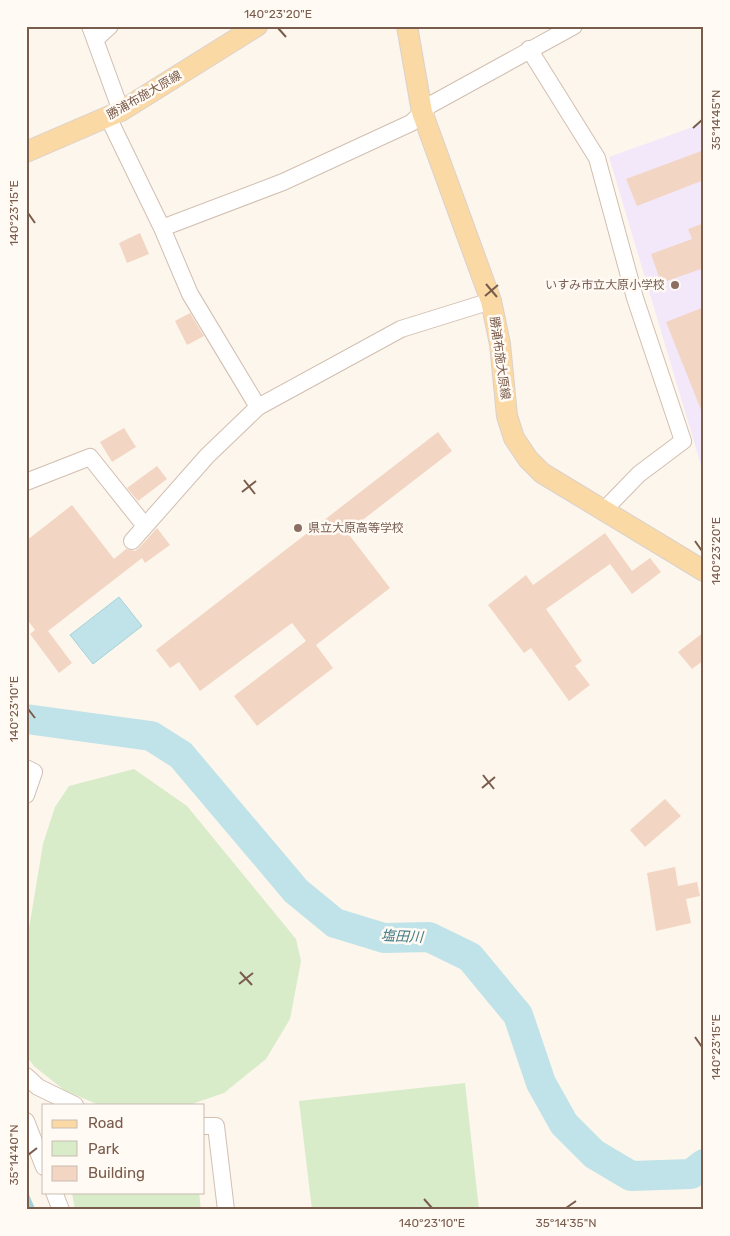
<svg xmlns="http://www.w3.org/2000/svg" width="730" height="1236" viewBox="0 0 730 1236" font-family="Rubik,'Noto Sans JP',sans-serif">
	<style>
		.education { fill: #f3e8fa }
		.green { fill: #d8ecc9 }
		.water { fill: #bfe3e8; stroke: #a5d3da }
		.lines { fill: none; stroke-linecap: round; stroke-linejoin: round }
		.stream { stroke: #a5d3da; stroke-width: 5 }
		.river { stroke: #bfe3e8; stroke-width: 30 }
		.building { fill: #f3d5c3 }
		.minor-casing { stroke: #d1beb0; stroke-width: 18 }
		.major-casing { stroke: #dad1cd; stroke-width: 22 }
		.minor { stroke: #fff; stroke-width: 16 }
		.major { stroke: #fbd9a5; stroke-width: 20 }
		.ticks { fill: none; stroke: #7a5c4d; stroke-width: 2 }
		.education-dot { fill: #8d6e63; stroke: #fffaf3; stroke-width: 2 }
		.labels { text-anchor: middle; stroke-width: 5; stroke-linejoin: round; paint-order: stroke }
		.street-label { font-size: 12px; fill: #7a5c4d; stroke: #fffaf3 }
		.education-label { font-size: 12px; fill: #785e54; stroke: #fffaf3; text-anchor: end }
		.water-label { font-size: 14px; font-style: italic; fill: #437c86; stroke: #fffaf3 }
		.neatline { fill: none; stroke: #7a5c4d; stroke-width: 2 }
		.ticks-label { font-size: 12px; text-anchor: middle; fill: #7a5c4d }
	</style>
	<rect width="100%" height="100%" fill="#fdf6ec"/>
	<path class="education" d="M 704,123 L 704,475 L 609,157 Z"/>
	<path class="green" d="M 134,769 L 187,806 L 296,939 L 301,961 L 290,1019 L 266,1059 L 224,1093 L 189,1105 L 99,1105 L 64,1090 L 35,1067 L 26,1056 L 26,946 L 43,844 L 55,807 L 69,786 Z
		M 465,1083 L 479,1210 L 312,1210 L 299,1101 Z
		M 72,1192 L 199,1192 L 201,1210 L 75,1210 Z"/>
	<path class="water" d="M 119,597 L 142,626 L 93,664 L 70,635 Z"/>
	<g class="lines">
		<path class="stream" d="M 26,1194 L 33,1210"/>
		<path class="river" d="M 26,719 L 151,736 L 181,755 L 296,891 L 335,923 L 384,938 L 429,937 L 470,957 L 518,1015 L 541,1083 L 564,1124 L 594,1154 L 631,1176 L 691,1174 L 704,1164"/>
	</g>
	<path class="building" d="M 704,150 L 704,180 L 637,206 L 626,179 Z
		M 704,223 L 704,268 L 661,283 L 651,254 L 692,239 L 688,229 Z
		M 140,233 L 149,254 L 127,263 L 119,243 Z
		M 704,307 L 704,415 L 703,415 L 666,322 Z
		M 190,313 L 204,336 L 187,345 L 175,321 Z
		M 124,428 L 136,447 L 112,462 L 100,442 Z
		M 438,432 L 452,451 L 347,532 L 390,588 L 316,645 L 333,668 L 257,726 L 234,696 L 306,641 L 292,623 L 200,691 L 179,662 L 170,668 L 156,650 Z
		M 157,466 L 167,479 L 138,501 L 127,488 Z
		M 72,505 L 114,559 L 126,549 L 135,551 L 139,548 L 157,528 L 170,545 L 145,563 L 142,558 L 48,631 L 72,663 L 59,673 L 30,634 L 35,630 L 26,618 L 26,541 Z
		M 605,533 L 632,571 L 650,558 L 661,572 L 632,594 L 610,564 L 546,609 L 582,661 L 575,666 L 590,685 L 569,701 L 531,648 L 524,653 L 488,605 L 526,575 L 533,585 Z
		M 704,632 L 704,660 L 692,669 L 678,652 Z
		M 665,799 L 681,816 L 645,847 L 630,830 Z
		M 675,867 L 678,886 L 697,882 L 700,896 L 686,899 L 691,923 L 656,931 L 647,873 Z"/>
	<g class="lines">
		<g class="minor-casing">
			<path id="minor" d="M 90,26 L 121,111
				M 96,39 L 110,26
				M 529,49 L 597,158 L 635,298 L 683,441 L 639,474 L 605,509
				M 108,117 L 162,228 L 190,294 L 258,407 L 401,329 L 491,301
				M 162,228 L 283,182 L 411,123 L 430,105 L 574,26
				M 26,482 L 90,457 L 145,526
				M 132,541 L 207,456 L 258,407
				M 26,768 L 34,772 L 26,795
				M 26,1076 L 38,1087 L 75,1105
				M 26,1121 L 44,1167
				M 204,1126 L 216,1126 L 226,1210
				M 54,1192 L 61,1210"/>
		</g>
		<g class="major-casing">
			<path id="major" d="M 407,26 L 422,112 L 491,301 L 500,344 L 507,416 L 514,438 L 528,459 L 542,473 L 704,571
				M 26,152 L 121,111 L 257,26"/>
		</g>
		<use href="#minor" class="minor"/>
		<use href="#major" class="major"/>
	</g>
	<path class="ticks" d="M 278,28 L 286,37M 693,128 L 702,120M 28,213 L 35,223M 486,284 L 497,297M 485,296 L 498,285M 244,480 L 255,494M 242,492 L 256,481M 695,541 L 702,551M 28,709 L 35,718M 483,775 L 494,789M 482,788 L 495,777M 240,972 L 252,985M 239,984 L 253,973M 695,1037 L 702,1047M 28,1155 L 37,1148M 424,1199 L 432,1208M 566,1208 L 576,1201"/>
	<g class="education-dot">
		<circle cx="675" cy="285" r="5"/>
		<circle cx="298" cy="528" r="5"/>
	</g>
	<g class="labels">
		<g class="street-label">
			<text transform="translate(144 95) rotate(-30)" y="4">勝浦布施大原線</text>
			<text transform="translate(500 358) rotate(82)" y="4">勝浦布施大原線</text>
		</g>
		<g class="education-label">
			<text x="665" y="289">いすみ市立大原小学校</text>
			<text x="308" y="532" text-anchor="start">県立大原高等学校</text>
		</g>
		<g class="water-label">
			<text transform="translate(402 936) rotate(3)" y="5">塩田川</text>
		</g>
	</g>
	<rect width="730" height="1236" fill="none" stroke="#fffaf3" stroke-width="55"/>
	<rect x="42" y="1104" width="162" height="90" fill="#fffaf3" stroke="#cabbb1"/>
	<rect x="52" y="1120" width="25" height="8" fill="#fbd9a5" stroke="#cabbb1"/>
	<text x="88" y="1128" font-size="15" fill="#7a5c4d">Road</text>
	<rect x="52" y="1141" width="25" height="15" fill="#d8ecc9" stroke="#cabbb1"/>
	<text x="88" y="1154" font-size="15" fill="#7a5c4d">Park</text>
	<rect x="52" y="1166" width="25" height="15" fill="#f3d5c3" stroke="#cabbb1"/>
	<text x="88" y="1178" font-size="15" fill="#7a5c4d">Building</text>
	<rect x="28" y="28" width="674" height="1180" class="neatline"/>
	<g class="ticks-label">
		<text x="278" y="18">140°23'20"E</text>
		<text transform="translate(716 120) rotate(-90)" y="4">35°14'45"N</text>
		<text transform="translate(14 213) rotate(-90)" y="4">140°23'15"E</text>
		<text transform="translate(716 551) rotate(-90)" y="4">140°23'20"E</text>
		<text transform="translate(14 709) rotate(-90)" y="4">140°23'10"E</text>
		<text transform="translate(716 1047) rotate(-90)" y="4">140°23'15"E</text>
		<text transform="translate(14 1155) rotate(-90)" y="4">35°14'40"N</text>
		<text x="432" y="1227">140°23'10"E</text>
		<text x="566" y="1227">35°14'35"N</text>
	</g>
</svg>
